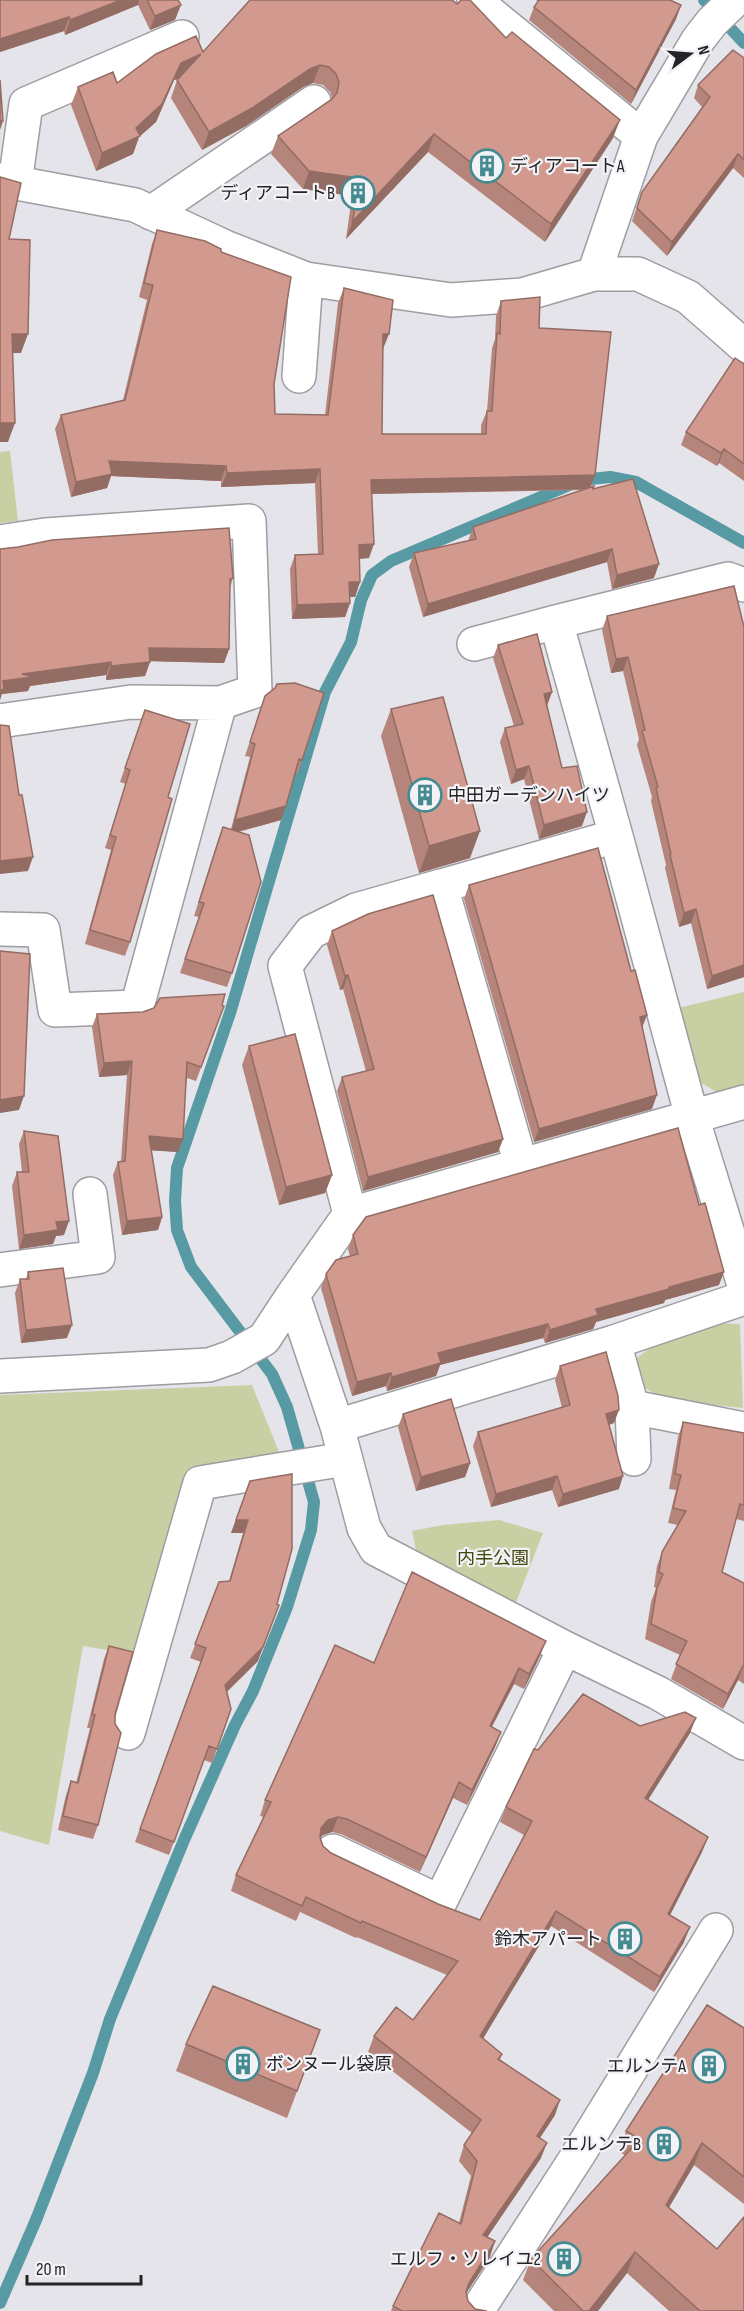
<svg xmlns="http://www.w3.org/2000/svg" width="744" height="2311" viewBox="0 0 744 2311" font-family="'Sofia Sans Condensed','Noto Sans JP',sans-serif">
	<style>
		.green { fill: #c8cfa2 }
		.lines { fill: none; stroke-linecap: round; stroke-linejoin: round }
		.stream { stroke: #579aa4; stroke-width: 12 }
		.minor-casing { stroke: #9d9da2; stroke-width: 36 }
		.minor { stroke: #fff; stroke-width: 33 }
		.wall { fill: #b5847b }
		.shaded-wall { fill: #936c64 }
		.building { fill: #d29a8f; stroke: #936c64; stroke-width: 1.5 }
		.labels { text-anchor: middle; stroke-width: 4.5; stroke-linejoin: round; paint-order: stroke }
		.poi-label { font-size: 18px; fill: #242426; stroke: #f2f2f7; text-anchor: end }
		.park-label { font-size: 18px; fill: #43480b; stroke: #f2f2f7 }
	</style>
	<rect width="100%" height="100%" fill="#e5e4ea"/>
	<path class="green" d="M 10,451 L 18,521 L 0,523 L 0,452 Z
		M 744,992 L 744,1091 L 725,1097 L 698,1081 L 678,1008 Z
		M 713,1323 L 740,1324 L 743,1408 L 665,1400 L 642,1386 L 637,1358 L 654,1345 Z
		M 252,1385 L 281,1457 L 187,1478 L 138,1655 L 83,1646 L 49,1845 L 0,1831 L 0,1395 Z
		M 499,1520 L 543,1533 L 513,1610 L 419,1564 L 412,1531 L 443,1525 Z"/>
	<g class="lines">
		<path class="stream" d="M 704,0 L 744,43
			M 0,2303 L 36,2220 L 93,2073 L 110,2019 L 184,1840 L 235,1725 L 253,1691 L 287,1607 L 311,1530 L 314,1502 L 287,1407 L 272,1374 L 191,1267 L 177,1230 L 175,1201 L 177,1168 L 230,1013 L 325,692 L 351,642 L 361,600 L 372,575 L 391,561 L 581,480 L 610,477 L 636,482 L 744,543"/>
		<g class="minor-casing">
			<path id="minor" d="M 474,0 L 641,136
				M 0,180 L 135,205 L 225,247 L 306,279 L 451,300 L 522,295 L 594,274 L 638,274 L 688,297 L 744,346
				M 15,183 L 26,104 L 182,37
				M 151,213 L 314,102
				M 594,274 L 641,136 L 698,40 L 712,22 L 735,0
				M 299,376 L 306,279
				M 0,542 L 45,535 L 249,521 L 255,691 L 220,703 L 137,1007 L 55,1010 L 43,930 L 0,929
				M 744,585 L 728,579 L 556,622 L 616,836 L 692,1117 L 744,1285
				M 474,644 L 556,622
				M 0,721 L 131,702 L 220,703
				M 521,1165 L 441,886 L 616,836
				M 350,1214 L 285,966 L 311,932 L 356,910 L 441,886
				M 0,1270 L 98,1257 L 90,1194
				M 293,1295 L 350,1214 L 744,1102
				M 614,1342 L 632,1407 L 744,1429
				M 0,1376 L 209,1365 L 232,1357 L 264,1339 L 293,1295 L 337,1426 L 614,1342 L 744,1298
				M 632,1407 L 634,1459
				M 337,1426 L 364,1528 L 376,1549 L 565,1648 L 658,1693 L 744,1743
				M 128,1733 L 200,1483 L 345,1459
				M 333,1851 L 440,1902 L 565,1648
				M 479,2308 L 578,2155 L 716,1930"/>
		</g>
		<use href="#minor" class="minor"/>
	</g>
	<path class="wall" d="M 0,0 L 178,0 L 175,20 L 150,30 L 138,5 L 65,35 L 64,31 L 0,52 Z
		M 536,0 L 670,0 L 681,5 L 676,19 L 631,104 L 529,20 L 534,7 L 538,2 Z
		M 457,4 L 506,38 L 613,138 L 545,242 L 428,152 L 346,239 L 352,196 L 303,189 L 271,154 L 278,136 L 332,98 L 330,92 L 323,85 L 313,83 L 303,87 L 246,126 L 202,150 L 171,98 L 177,80 L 179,79 L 174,80 L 156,122 L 139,137 L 133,154 L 96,171 L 71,105 L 78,87 L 117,83 L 203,52 Z
		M 744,58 L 744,178 L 733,168 L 667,256 L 632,221 L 642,192 L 702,107 L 694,98 L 698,85 Z
		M 157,230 L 221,252 L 274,384 L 275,414 L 325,415 L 338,303 L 344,288 L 383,349 L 382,349 L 382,434 L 481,434 L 481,425 L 487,411 L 492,348 L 495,339 L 496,316 L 501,301 L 539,328 L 591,487 L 654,578 L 612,589 L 607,562 L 423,617 L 409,567 L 414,553 L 468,541 L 473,527 L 583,490 L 372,494 L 369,558 L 359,559 L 360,582 L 355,597 L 350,597 L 350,603 L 345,617 L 292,619 L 290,569 L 295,555 L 318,554 L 315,483 L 221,487 L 221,481 L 111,476 L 107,488 L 71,497 L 55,429 L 61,415 L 123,400 L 147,300 L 139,297 L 152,244 Z
		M 744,364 L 744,481 L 719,463 L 717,466 L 681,445 L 686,432 Z
		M 0,549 L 233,578 L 230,588 L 229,649 L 224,663 L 150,661 L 145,676 L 106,680 L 106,675 L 30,686 L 28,691 L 2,694 Z
		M 734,586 L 744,977 L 707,989 L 691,923 L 679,927 L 665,868 L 666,865 L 651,801 L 652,797 L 637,745 L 639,739 L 623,671 L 611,673 L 602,630 L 607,616 Z
		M 498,645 L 552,692 L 547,706 L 562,768 L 582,826 L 539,839 L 524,779 L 511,784 L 500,742 L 505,728 L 514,726 L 493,658 Z
		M 265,696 L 302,760 L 298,773 L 295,773 L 286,806 L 281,820 L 238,832 L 232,973 L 227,987 L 180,973 L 199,917 L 194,916 L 218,840 L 223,827 L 231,829 L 250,757 L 245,756 Z
		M 391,709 L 470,858 L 419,873 L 381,736 Z
		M 145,710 L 168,797 L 130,942 L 125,956 L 85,944 L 111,850 L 105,848 L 126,784 L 120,782 Z
		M 469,885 L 642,1028 L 652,1109 L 534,1142 L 464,899 Z
		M 332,931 L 503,1139 L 498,1152 L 363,1191 L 337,1091 L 342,1077 L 366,1071 L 343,989 L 340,990 L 327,945 Z
		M 222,1005 L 224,1006 L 196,1081 L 187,1078 L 178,1152 L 151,1150 L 162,1217 L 158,1230 L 122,1235 L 113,1175 L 118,1162 L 121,1161 L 127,1075 L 99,1077 L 92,1027 L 97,1014 L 143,1012 Z
		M 249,1046 L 332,1175 L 325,1193 L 279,1205 L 242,1065 Z
		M 24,1131 L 64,1235 L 56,1236 L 53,1244 L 19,1249 L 12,1186 L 17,1172 L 22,1172 L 19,1144 Z
		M 353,1235 L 719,1285 L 665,1300 L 664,1303 L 596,1322 L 593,1329 L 545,1343 L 543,1338 L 440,1365 L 436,1376 L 387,1391 L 386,1386 L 352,1396 L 321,1288 L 326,1274 L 350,1256 L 348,1249 Z
		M 28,1272 L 67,1338 L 21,1343 L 15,1293 L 20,1279 L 26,1279 Z
		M 560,1366 L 614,1423 L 609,1425 L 619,1489 L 558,1507 L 552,1490 L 491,1507 L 473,1446 L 478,1432 L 562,1408 L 555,1380 Z
		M 403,1414 L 470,1463 L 465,1477 L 416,1491 L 398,1427 Z
		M 683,1422 L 744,1433 L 744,1521 L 736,1519 L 722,1572 L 744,1583 L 744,1684 L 738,1680 L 723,1709 L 671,1679 L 680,1655 L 645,1639 L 651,1602 L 656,1588 L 654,1587 L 657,1566 L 662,1552 L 678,1525 L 668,1523 L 676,1490 L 669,1489 L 678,1437 Z
		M 250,1481 L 258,1661 L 227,1692 L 231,1709 L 212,1763 L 204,1760 L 169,1855 L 135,1842 L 201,1662 L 190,1658 L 219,1582 L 229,1581 L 243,1533 L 231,1533 Z
		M 109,1646 L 115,1714 L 98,1825 L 93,1839 L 58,1830 L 66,1795 L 71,1781 L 76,1783 L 90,1728 L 87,1728 L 104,1659 Z
		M 540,1656 L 524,1689 L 514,1684 L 492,1727 L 501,1732 L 495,1747 L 467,1805 L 453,1798 L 420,1872 L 341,1834 L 332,1832 L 323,1835 L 320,1838 L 323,1846 L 331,1853 L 438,1904 L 480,1920 L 524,1835 L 500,1822 L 506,1807 L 538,1750 L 640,1726 L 690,1733 L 648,1800 L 708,1837 L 702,1852 L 670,1915 L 684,1942 L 654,1992 L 551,1926 L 483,2038 L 502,2054 L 500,2060 L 555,2115 L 540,2138 L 541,2158 L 487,2237 L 490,2257 L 466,2293 L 468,2301 L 475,2309 L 487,2311 L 391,2311 L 393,2306 L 459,2223 L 471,2176 L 459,2161 L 464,2145 L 472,2133 L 368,2052 L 374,2036 L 413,2020 L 447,1975 L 357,1937 L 356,1938 L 300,1912 L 296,1921 L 231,1891 L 236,1875 L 264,1817 L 260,1816 L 265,1800 L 374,1663 Z
		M 744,2028 L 744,2204 L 694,2165 L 669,2207 L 744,2311 L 669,2311 L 627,2273 L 598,2311 L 554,2311 L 523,2280 L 531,2259 L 625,2155 L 619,2152 L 626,2131 Z
		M 320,2030 L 287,2118 L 176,2071 L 186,2044 Z"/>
	<path class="shaded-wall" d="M 121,0 L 139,0 L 138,5 L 65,35 L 70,20 Z
		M 181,5 L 175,20 L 150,30 L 155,16 Z
		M 681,5 L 676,19 L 631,104 L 636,90 Z
		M 69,17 L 64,31 L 0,52 L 0,39 Z
		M 201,54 L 195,72 L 174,80 L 156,122 L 139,137 L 133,154 L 96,171 L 102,153 L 136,128 L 181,63 Z
		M 320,65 L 313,83 L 303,87 L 246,126 L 202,150 L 209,132 L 310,69 Z
		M 620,120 L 613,138 L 545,242 L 551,224 Z
		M 0,121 L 3,121 L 0,130 Z
		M 434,134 L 428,152 L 346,239 L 353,221 Z
		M 738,154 L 733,168 L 667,256 L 672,242 Z
		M 309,171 L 358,178 L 352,196 L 303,189 Z
		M 12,334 L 28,334 L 21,353 L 5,353 Z
		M 383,334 L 389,334 L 383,349 L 377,348 Z
		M 0,423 L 15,423 L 8,442 L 0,442 Z
		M 724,449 L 719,463 L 717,466 L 721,453 Z
		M 109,461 L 226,466 L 221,481 L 111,476 L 107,488 L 71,497 L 76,482 Z
		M 320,469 L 315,483 L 221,487 L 227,473 Z
		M 595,475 L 590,489 L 366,494 L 371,480 Z
		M 374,544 L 369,558 L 354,559 L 359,545 Z
		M 612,549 L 607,562 L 423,617 L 428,604 Z
		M 659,564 L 654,578 L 612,589 L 617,575 Z
		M 349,582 L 360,582 L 355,597 L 344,597 Z
		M 350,603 L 345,617 L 292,619 L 297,605 Z
		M 149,648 L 229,649 L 224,663 L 144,661 Z
		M 628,657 L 623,671 L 611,673 L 616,659 Z
		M 111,662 L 106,675 L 30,686 L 28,691 L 2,694 L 0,700 L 0,689 L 3,681 L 22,674 Z
		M 150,662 L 145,676 L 106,680 L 111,666 Z
		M 552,692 L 547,705 L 539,708 L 544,694 Z
		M 529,766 L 524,779 L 511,784 L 516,770 Z
		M 286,806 L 281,820 L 230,834 L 235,820 Z
		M 587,812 L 582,826 L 539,839 L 544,825 Z
		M 480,831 L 470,858 L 419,873 L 429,846 Z
		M 33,857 L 28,871 L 0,874 L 0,861 Z
		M 696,909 L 691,923 L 679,927 L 684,913 Z
		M 744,965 L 744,977 L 707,989 L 712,976 Z
		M 348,975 L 343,989 L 340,990 L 345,976 Z
		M 647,1015 L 642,1028 L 640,1017 Z
		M 132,1061 L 127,1075 L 99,1077 L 104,1063 Z
		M 657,1095 L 652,1109 L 534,1142 L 539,1129 Z
		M 24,1096 L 19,1110 L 0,1113 L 0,1100 Z
		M 149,1136 L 183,1139 L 178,1152 L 144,1150 Z
		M 503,1139 L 498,1152 L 363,1191 L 368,1177 Z
		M 332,1175 L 325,1193 L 279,1205 L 286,1187 Z
		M 162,1217 L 158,1230 L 122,1235 L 127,1221 Z
		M 69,1221 L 64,1235 L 56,1236 L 53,1244 L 19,1249 L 24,1235 L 56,1222 Z
		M 724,1272 L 719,1285 L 665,1300 L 664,1303 L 596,1322 L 593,1329 L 545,1343 L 550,1330 L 596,1309 L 669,1287 Z
		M 548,1324 L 543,1338 L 440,1365 L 436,1376 L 387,1391 L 392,1377 L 438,1353 Z
		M 72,1325 L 67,1338 L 21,1343 L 26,1330 Z
		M 391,1373 L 386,1386 L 352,1396 L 357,1382 Z
		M 619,1410 L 614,1423 L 601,1427 L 606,1414 Z
		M 470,1463 L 465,1477 L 416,1491 L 421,1477 Z
		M 557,1476 L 552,1490 L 491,1507 L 496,1494 Z
		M 623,1476 L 619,1489 L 558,1507 L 563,1494 Z
		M 236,1520 L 248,1520 L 243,1533 L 231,1533 Z
		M 279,1605 L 258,1661 L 220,1698 L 225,1685 Z
		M 546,1641 L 540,1656 L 524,1689 L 529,1674 Z
		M 743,1666 L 738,1680 L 723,1709 L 728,1694 Z
		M 519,1668 L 514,1684 L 484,1741 L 490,1726 Z
		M 696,1718 L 690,1733 L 639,1814 L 645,1798 Z
		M 501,1732 L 495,1747 L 467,1805 L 472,1790 Z
		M 459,1782 L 453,1798 L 420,1872 L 426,1857 Z
		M 338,1817 L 332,1832 L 323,1835 L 316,1843 L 321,1828 L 328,1820 Z
		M 708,1837 L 702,1852 L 663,1929 L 668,1914 Z
		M 556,1911 L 551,1926 L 475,2052 L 480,2036 Z
		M 690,1927 L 684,1942 L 654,1992 L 660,1977 Z
		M 560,2100 L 555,2115 L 531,2151 L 537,2136 Z
		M 547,2143 L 541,2158 L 478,2251 L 483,2235 Z
		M 702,2143 L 694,2165 L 658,2226 L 666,2205 Z
		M 495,2241 L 490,2257 L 463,2298 L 469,2283 Z
		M 635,2252 L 627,2273 L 598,2311 L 589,2311 Z"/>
	<path class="building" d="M 0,0 L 121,0 L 70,20 L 69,17 L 0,39 Z
		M 147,0 L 178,0 L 181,5 L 155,16 Z
		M 250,0 L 452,0 L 457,4 L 461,0 L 470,0 L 506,38 L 512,32 L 620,120 L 551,224 L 434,134 L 353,221 L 358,178 L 309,171 L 278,136 L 331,100 L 337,93 L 339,82 L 336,74 L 329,67 L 320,65 L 310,69 L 252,108 L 209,132 L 177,80 L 201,54 L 181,63 L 162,104 L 136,128 L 140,136 L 102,153 L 78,87 L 113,72 L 117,83 L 156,54 L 196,36 L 203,52 Z
		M 539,0 L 670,0 L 681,5 L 636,90 L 534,7 Z
		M 733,50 L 744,58 L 744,160 L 738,154 L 672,242 L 637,208 L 642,192 L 710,97 L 698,85 Z
		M 0,80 L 3,121 L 0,121 Z
		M 0,177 L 21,183 L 9,239 L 30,240 L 28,334 L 12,334 L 15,423 L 0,423 Z
		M 157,230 L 205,241 L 221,249 L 221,252 L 291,277 L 274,384 L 275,414 L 328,415 L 344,288 L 393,300 L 389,334 L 383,334 L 382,434 L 486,434 L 487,411 L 492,411 L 497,333 L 500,334 L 501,301 L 540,297 L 539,328 L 611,332 L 595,475 L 371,480 L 374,544 L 359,545 L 360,582 L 349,582 L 350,603 L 297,605 L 295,555 L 323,554 L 320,469 L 227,473 L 226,466 L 109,461 L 112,474 L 76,482 L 61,415 L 125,400 L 153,285 L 144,283 Z
		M 735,358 L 744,364 L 744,464 L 724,449 L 721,453 L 686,432 Z
		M 633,479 L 659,564 L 617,575 L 612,549 L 428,604 L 414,553 L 476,539 L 473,527 L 594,486 L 593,489 Z
		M 229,528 L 233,578 L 230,579 L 229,649 L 149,648 L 150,662 L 111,666 L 111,662 L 22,674 L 33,677 L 3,681 L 4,689 L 0,690 L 0,549 L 18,547 L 52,540 Z
		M 734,586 L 744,627 L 744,965 L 712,976 L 696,909 L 684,913 L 670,855 L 671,854 L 656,788 L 658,787 L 642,731 L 645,730 L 628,657 L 616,659 L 607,616 Z
		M 537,634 L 552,692 L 544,694 L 562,768 L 577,766 L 587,812 L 544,825 L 529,766 L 516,770 L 505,728 L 523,724 L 498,645 Z
		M 295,683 L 324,693 L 302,760 L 299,759 L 286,806 L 235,820 L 255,744 L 250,742 L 265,696 L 275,688 L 277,684 Z
		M 443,697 L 480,831 L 429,846 L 391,709 Z
		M 145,710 L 190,724 L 168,797 L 172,799 L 130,942 L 90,930 L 116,837 L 110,835 L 130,770 L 125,768 Z
		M 0,725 L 9,726 L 19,795 L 22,795 L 33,857 L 0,861 Z
		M 223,827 L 249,835 L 261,882 L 232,973 L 185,959 L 204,903 L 199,902 Z
		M 598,848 L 631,971 L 635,970 L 647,1015 L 640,1017 L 657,1095 L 539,1129 L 469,885 Z
		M 433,895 L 503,1139 L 368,1177 L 342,1077 L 374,1069 L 348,975 L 345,976 L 332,931 L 368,914 Z
		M 0,951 L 30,954 L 24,1096 L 0,1100 Z
		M 225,994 L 222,1005 L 224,1006 L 201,1067 L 187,1062 L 183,1139 L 149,1136 L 162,1217 L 127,1221 L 118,1162 L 125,1161 L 132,1061 L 104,1063 L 97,1014 L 143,1012 L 154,1008 L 160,998 Z
		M 295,1034 L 332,1175 L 286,1187 L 249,1046 Z
		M 678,1128 L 699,1205 L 705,1203 L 724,1272 L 669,1287 L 669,1289 L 596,1309 L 598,1315 L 550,1330 L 548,1324 L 438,1353 L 441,1363 L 392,1377 L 391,1373 L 357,1382 L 326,1274 L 336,1260 L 358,1254 L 353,1235 L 366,1217 Z
		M 24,1131 L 58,1136 L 69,1221 L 56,1222 L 58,1230 L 24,1235 L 17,1172 L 29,1172 Z
		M 63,1268 L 72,1325 L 26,1330 L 20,1279 L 29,1279 L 28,1272 Z
		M 606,1352 L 618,1396 L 619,1410 L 606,1414 L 623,1476 L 563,1494 L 557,1476 L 496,1494 L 478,1432 L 570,1405 L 560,1366 Z
		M 451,1399 L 470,1463 L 421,1477 L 403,1414 Z
		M 683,1422 L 744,1433 L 744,1505 L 740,1504 L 722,1572 L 744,1583 L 744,1666 L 743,1666 L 728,1694 L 676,1664 L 687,1641 L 651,1624 L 657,1588 L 663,1574 L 659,1572 L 662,1552 L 686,1511 L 673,1508 L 681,1475 L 675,1474 Z
		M 292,1474 L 292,1549 L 277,1604 L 279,1605 L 263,1647 L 225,1685 L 231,1709 L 217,1749 L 209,1746 L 174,1842 L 140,1829 L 206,1648 L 195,1644 L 219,1582 L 230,1581 L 248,1520 L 236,1520 L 250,1481 Z
		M 412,1572 L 546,1641 L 529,1674 L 519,1668 L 490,1726 L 501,1732 L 472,1790 L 459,1782 L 426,1857 L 347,1819 L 338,1817 L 328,1820 L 321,1828 L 320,1838 L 323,1846 L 331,1853 L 438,1904 L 480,1920 L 532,1821 L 506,1807 L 534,1749 L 538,1750 L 583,1694 L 640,1726 L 685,1712 L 696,1718 L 645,1798 L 708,1837 L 668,1914 L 690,1927 L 660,1977 L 556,1911 L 480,2036 L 502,2054 L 498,2059 L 560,2100 L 537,2136 L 547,2143 L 483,2235 L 495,2241 L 469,2283 L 466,2292 L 468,2301 L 475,2309 L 487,2311 L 402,2311 L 393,2306 L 439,2213 L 461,2224 L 477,2161 L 464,2145 L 481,2120 L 374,2036 L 396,2007 L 413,2020 L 458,1961 L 362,1921 L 361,1923 L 306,1897 L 302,1906 L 236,1875 L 271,1802 L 265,1800 L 335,1645 L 374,1663 Z
		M 109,1646 L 133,1652 L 115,1714 L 115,1724 L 121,1733 L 98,1825 L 63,1816 L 71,1781 L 78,1783 L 95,1715 L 92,1714 Z
		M 213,1986 L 320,2030 L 297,2091 L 186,2044 Z
		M 707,2005 L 744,2028 L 744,2177 L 702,2143 L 666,2205 L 717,2249 L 744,2217 L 744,2310 L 743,2311 L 700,2311 L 635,2252 L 589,2311 L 583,2311 L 531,2259 L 640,2139 L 626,2131 Z"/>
	<defs>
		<g id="building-ring" transform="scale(1.725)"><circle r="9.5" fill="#f2f2f7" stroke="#438a91" stroke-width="1.5"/><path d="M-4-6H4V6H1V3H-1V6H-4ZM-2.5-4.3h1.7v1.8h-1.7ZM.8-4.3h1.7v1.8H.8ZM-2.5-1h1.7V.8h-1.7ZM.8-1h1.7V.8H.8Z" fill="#438a91"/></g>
	</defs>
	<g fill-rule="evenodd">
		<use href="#building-ring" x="487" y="166"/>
		<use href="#building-ring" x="358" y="193"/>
		<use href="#building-ring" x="425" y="795"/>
		<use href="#building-ring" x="625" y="1939"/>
		<use href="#building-ring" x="243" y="2064"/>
		<use href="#building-ring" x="709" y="2066"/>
		<use href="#building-ring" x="664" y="2144"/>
		<use href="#building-ring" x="564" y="2259"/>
	</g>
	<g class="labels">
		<g class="poi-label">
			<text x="510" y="172" text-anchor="start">ディアコートA</text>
			<text x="335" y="199">ディアコートB</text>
			<text x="448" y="801" text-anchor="start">中田ガーデンハイツ</text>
			<text x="602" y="1945">鈴木アパート</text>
			<text x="266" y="2070" text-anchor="start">ボンヌール袋原</text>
			<text x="686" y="2072">エルンテA</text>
			<text x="641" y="2150">エルンテB</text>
			<text x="541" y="2265">エルフ・ソレイユ2</text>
		</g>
		<g class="park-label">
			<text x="493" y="1564">内手公園</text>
		</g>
	</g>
	<g transform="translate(690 54) rotate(74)" stroke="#f2f2f7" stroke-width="4.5" paint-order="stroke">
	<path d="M0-4.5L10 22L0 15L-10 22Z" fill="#242426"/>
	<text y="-9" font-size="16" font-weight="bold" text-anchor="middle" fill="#242426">N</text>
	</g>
	<path d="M27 2275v9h114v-9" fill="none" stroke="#242426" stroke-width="3"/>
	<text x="36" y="2275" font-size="18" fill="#242426" stroke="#f2f2f7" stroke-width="4.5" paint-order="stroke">20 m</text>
</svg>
